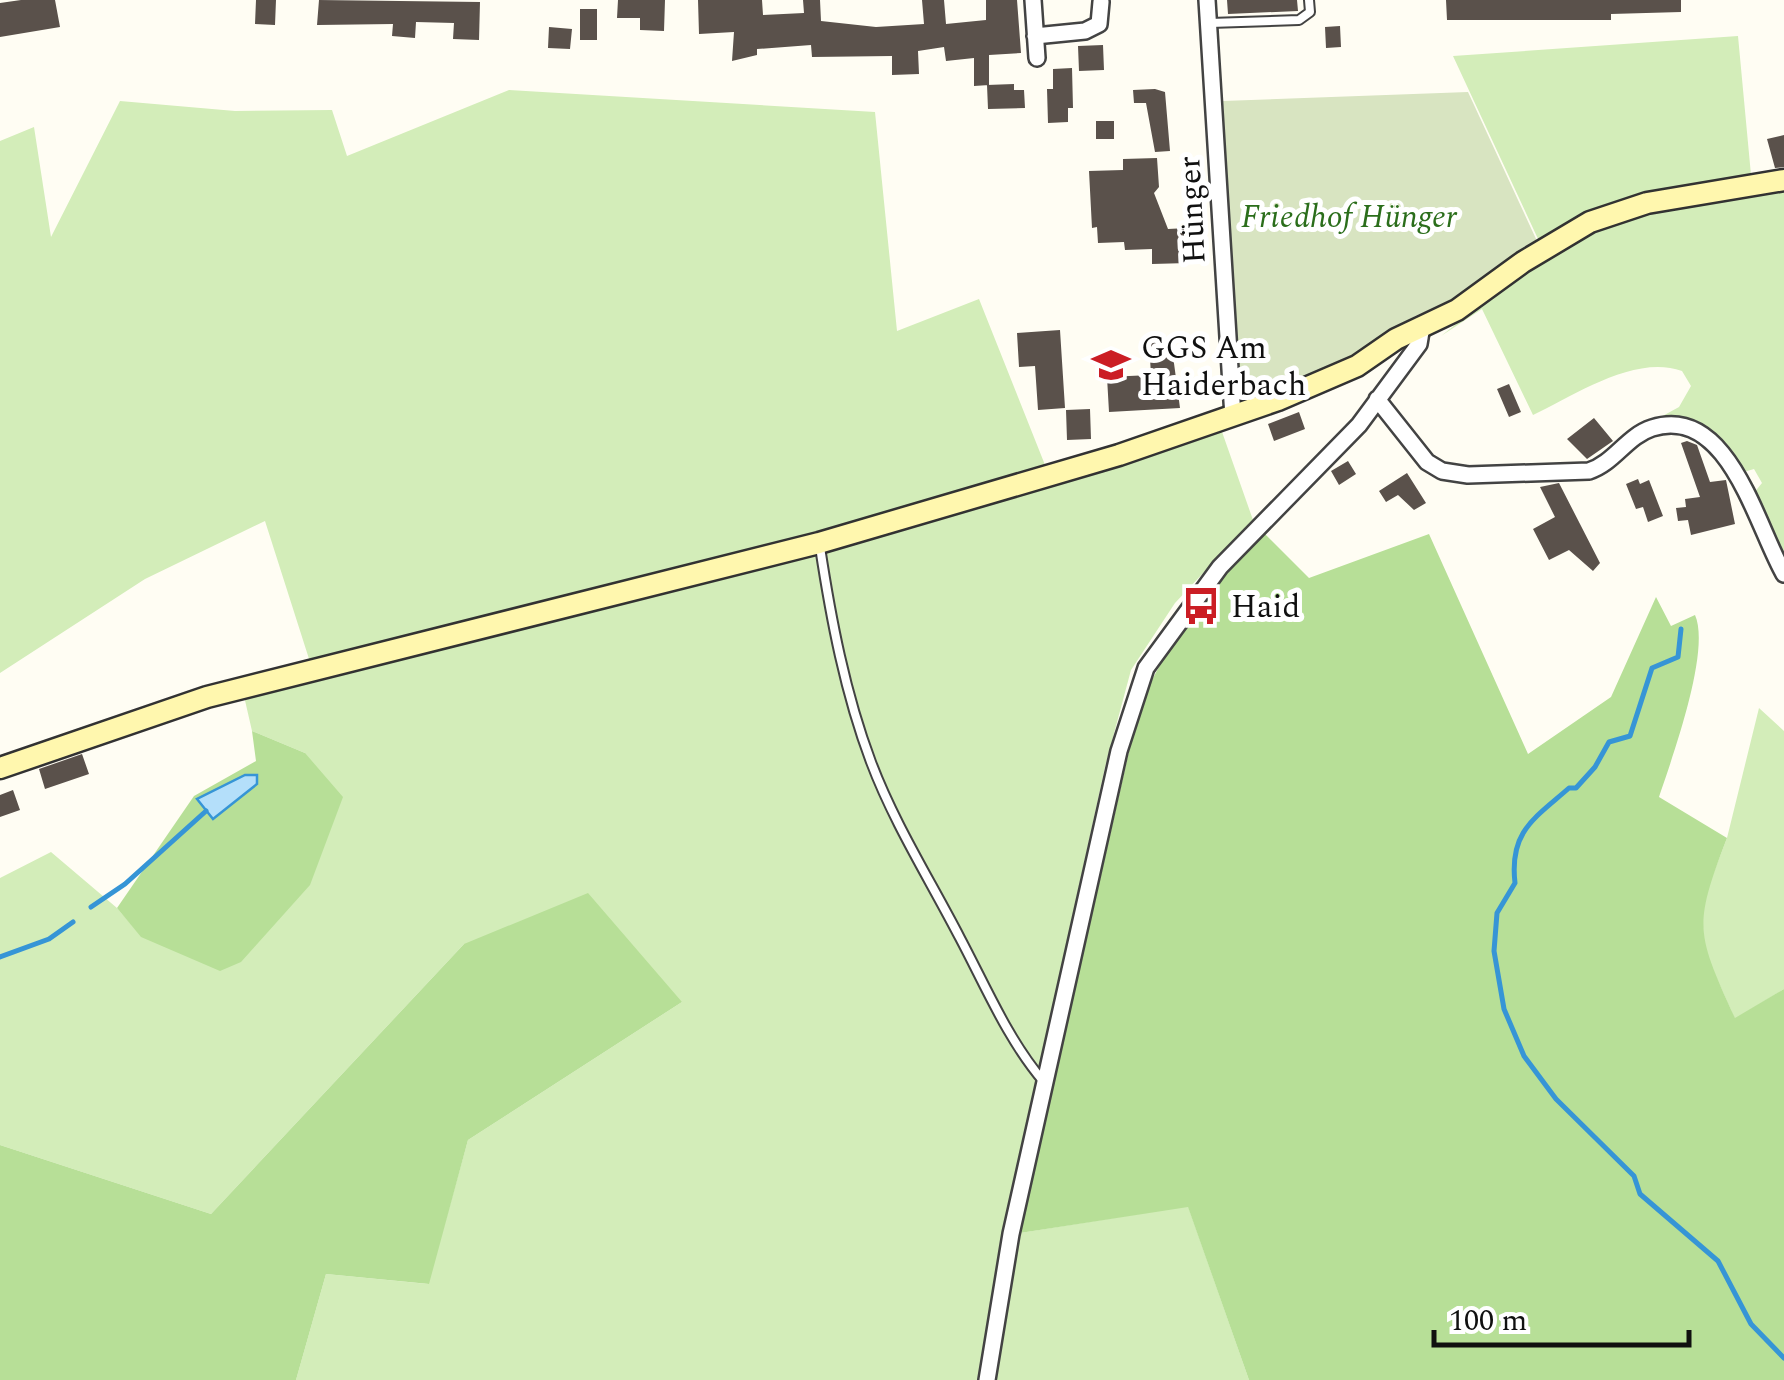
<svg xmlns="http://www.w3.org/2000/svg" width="1784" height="1380" viewBox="0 0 1784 1380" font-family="Spectral,serif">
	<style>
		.green { fill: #d3edb9 }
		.forest { fill: #b7df97 }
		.cemetery { fill: #d8e4c1 }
		.water { fill: #b4dffa; stroke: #3695d6; stroke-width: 2.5 }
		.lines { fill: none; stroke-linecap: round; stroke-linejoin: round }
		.stream { stroke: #3695d6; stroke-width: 5 }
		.building { fill: #5a514b }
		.lane-casing { stroke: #434343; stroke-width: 12 }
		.street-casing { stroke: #434343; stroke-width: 20 }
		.secondary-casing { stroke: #323232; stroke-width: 25 }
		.lane { stroke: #fff; stroke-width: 8 }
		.street { stroke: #fff; stroke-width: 15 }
		.secondary { stroke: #fff7ae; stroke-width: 20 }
		.labels { text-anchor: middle; stroke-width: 10; stroke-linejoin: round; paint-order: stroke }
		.street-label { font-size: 32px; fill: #101010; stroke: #fff }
		.park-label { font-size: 32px; font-style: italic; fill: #2b6e1b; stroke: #fff }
		.poi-label { font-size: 32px; fill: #101010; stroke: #fff; text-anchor: start }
	</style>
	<rect width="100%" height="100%" fill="#fffdf3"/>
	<path class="green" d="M 1738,36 L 1751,175 L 1784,175 L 1784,566 L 1753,494 L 1762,483 L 1754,469 L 1744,472 L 1692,421 L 1648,424 L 1679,407 L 1691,386 L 1682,371 C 1635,354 1575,395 1533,415 L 1482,309 L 1441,336 L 1545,254 L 1453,56 Z
		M 509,90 L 875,112 L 897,331 L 979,299 L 1047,470 L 800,538 L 310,662 L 265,521 L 145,579 L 0,673 L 0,141 L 34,127 L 51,237 L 120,101 L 235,111 L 332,110 L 347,156 Z
		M 1221,429 L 1253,520 L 1175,603 L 1131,670 L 1105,767 L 1003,1234 L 979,1380 L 296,1380 L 326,1274 L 428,1284 L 468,1140 L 682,1002 L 464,944 L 211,1214 L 0,1145 L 0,878 L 51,852 L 117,908 L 142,937 L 305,753 L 252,731 L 244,696 Z
		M 1759,708 L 1784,731 L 1784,989 L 1735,1019 L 1704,950 L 1702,903 L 1727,838 Z
		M 1188,1206 L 1249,1380 L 996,1380 L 1020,1233 Z"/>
	<path class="forest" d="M 1262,531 L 1309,578 L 1429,534 L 1528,754 L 1611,697 L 1656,597 L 1671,626 L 1695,615 C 1711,651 1672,758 1659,797 L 1727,838 C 1693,927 1696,932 1735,1018 L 1784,989 L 1784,1380 L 1249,1380 L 1188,1207 L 1020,1233 L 1139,707 C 1169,640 1212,583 1262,531 Z
		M 252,731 L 305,753 L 343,797 L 310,885 L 241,962 L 220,971 L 141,937 L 117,908 L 194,796 L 256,761 Z
		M 588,893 L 682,1002 L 468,1140 L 429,1284 L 326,1274 L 296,1380 L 0,1380 L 0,1145 L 211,1214 L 464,944 Z"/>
	<path class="cemetery" d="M 1468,92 L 1537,241 L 1464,296 L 1415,316 L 1354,356 L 1242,401 L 1237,396 L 1223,101 Z"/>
	<path class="water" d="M 245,775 L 257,775 L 257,784 L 213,819 L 197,799 Z"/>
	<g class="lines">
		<path class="stream" d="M 1681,629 L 1678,657 L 1652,668 L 1630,736 L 1609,742 L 1595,767 L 1576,788 L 1569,788 C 1535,818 1509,831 1515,883 L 1497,913 L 1494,951 L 1504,1009 L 1524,1056 L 1556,1099 L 1634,1176 L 1640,1194 L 1718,1261 L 1751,1324 L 1784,1358
			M 91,907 L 125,884 L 206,811
			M 0,957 L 49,939 L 73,922"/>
	</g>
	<path class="building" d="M 21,0 L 55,0 L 60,27 L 0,37 L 0,3 Z
		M 256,0 L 276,0 L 275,25 L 255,24 Z
		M 319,0 L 480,2 L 479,40 L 453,39 L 454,23 L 416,22 L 415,38 L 392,36 L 393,24 L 317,25 Z
		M 618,0 L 665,0 L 664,31 L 640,30 L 640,18 L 617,18 Z
		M 698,0 L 762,0 L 763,15 L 804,13 L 803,0 L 820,0 L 821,21 L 876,27 L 924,24 L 922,0 L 944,0 L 946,24 L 986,20 L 986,0 L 1017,0 L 1021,53 L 989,55 L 989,85 L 974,86 L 974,58 L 946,61 L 944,47 L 918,51 L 919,74 L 892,75 L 892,56 L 812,57 L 811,45 L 757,49 L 757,55 L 732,61 L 734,32 L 699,34 Z
		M 1227,0 L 1297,0 L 1298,11 L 1228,14 Z
		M 1446,0 L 1681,0 L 1681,12 L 1611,14 L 1611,20 L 1447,20 Z
		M 580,9 L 597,9 L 597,40 L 580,40 Z
		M 1340,26 L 1341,47 L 1326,48 L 1325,27 Z
		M 549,27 L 572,29 L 570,49 L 548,48 Z
		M 1103,45 L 1104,70 L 1079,71 L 1078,46 Z
		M 1072,68 L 1073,108 L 1068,108 L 1068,122 L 1048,123 L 1047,89 L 1053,89 L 1053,69 Z
		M 1014,84 L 1014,90 L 1024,90 L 1025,108 L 988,109 L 987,85 Z
		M 1155,89 L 1165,92 L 1170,151 L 1155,152 L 1146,103 L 1134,103 L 1133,90 Z
		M 1096,121 L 1114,121 L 1114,139 L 1096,139 Z
		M 1784,135 L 1784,167 L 1775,168 L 1767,139 Z
		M 1157,158 L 1159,187 L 1154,193 L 1168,229 L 1187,228 L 1188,263 L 1152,264 L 1152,249 L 1125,250 L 1124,242 L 1098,243 L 1097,227 L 1092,228 L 1089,171 L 1123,170 L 1123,159 Z
		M 1060,330 L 1065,408 L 1038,410 L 1035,366 L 1019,367 L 1017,333 Z
		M 1171,341 L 1180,408 L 1109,412 L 1107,377 L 1151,375 L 1149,342 Z
		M 1509,384 L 1521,412 L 1509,417 L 1497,389 Z
		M 1090,409 L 1091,439 L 1067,440 L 1066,410 Z
		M 1299,412 L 1305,429 L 1274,441 L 1268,424 Z
		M 1594,418 L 1613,441 L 1587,459 L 1567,439 Z
		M 1687,441 L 1697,445 L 1710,482 L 1726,480 L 1735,524 L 1691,535 L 1688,520 L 1678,521 L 1676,508 L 1686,507 L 1685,499 L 1700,497 L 1681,443 Z
		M 1348,461 L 1356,474 L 1339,485 L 1331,471 Z
		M 1407,473 L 1426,503 L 1414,510 L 1398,495 L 1386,502 L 1379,491 Z
		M 1638,479 L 1640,484 L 1649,480 L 1663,516 L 1648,522 L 1643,507 L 1636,509 L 1626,484 Z
		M 1559,483 L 1600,563 L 1593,571 L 1569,550 L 1549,560 L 1533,529 L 1555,517 L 1540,487 Z
		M 82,754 L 89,774 L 45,789 L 39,769 Z
		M 13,790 L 20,810 L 0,817 L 0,795 Z"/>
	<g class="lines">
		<g class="lane-casing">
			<path id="lane" d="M 1210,23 L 1299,20 L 1310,12 L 1309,0
				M 820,547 C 831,619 845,693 871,762 C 894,823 930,880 960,938 C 986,987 1008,1040 1044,1082"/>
		</g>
		<g class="street-casing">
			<path id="street" d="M 1033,0 L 1037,58
				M 1207,0 L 1233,417
				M 1035,36 L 1085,31 L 1099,24 L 1101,2
				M 1377,399 L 1427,462 L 1442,471 L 1468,475 L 1589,471 C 1614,463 1627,436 1652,428 C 1728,404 1756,525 1784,574
				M 987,1380 L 1011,1234 L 1119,751 L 1146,668 L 1220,567 L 1359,425 L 1419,344 L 1422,326"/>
		</g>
		<g class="secondary-casing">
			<path id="secondary" d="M 0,768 L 207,697 L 819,543 L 1119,455 L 1278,400 L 1357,366 L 1396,339 L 1457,310 L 1523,262 L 1590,222 L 1647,203 L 1784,180"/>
		</g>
		<use href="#lane" class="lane"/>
		<use href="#street" class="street"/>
		<use href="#secondary" class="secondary"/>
	</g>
	<defs>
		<g id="school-bare" transform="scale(3)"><path d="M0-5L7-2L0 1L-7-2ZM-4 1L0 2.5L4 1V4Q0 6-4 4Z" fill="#cb1d24" stroke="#fff" stroke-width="2.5" paint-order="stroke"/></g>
		<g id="bus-bare" transform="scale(3)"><path d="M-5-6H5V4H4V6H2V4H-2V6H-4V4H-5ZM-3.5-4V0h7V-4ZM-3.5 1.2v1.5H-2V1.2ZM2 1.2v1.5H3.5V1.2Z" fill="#cb1d24" stroke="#fff" stroke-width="2.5" paint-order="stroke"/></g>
	</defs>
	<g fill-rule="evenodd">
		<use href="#school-bare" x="1111" y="365"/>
		<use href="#bus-bare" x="1201" y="606"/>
	</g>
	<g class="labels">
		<g class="street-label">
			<text transform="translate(1191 210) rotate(-93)" y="11">Hünger</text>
		</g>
		<g class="park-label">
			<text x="1349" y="227">Friedhof Hünger</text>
		</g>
		<g class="poi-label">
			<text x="1141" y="358">GGS Am<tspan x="1141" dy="37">Haiderbach</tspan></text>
			<text x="1231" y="617">Haid</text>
		</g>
	</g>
	<path d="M1434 1330v15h255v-15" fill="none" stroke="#101010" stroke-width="5"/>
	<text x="1449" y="1330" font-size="30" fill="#101010" stroke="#ffffff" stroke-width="8" paint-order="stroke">100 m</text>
</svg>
